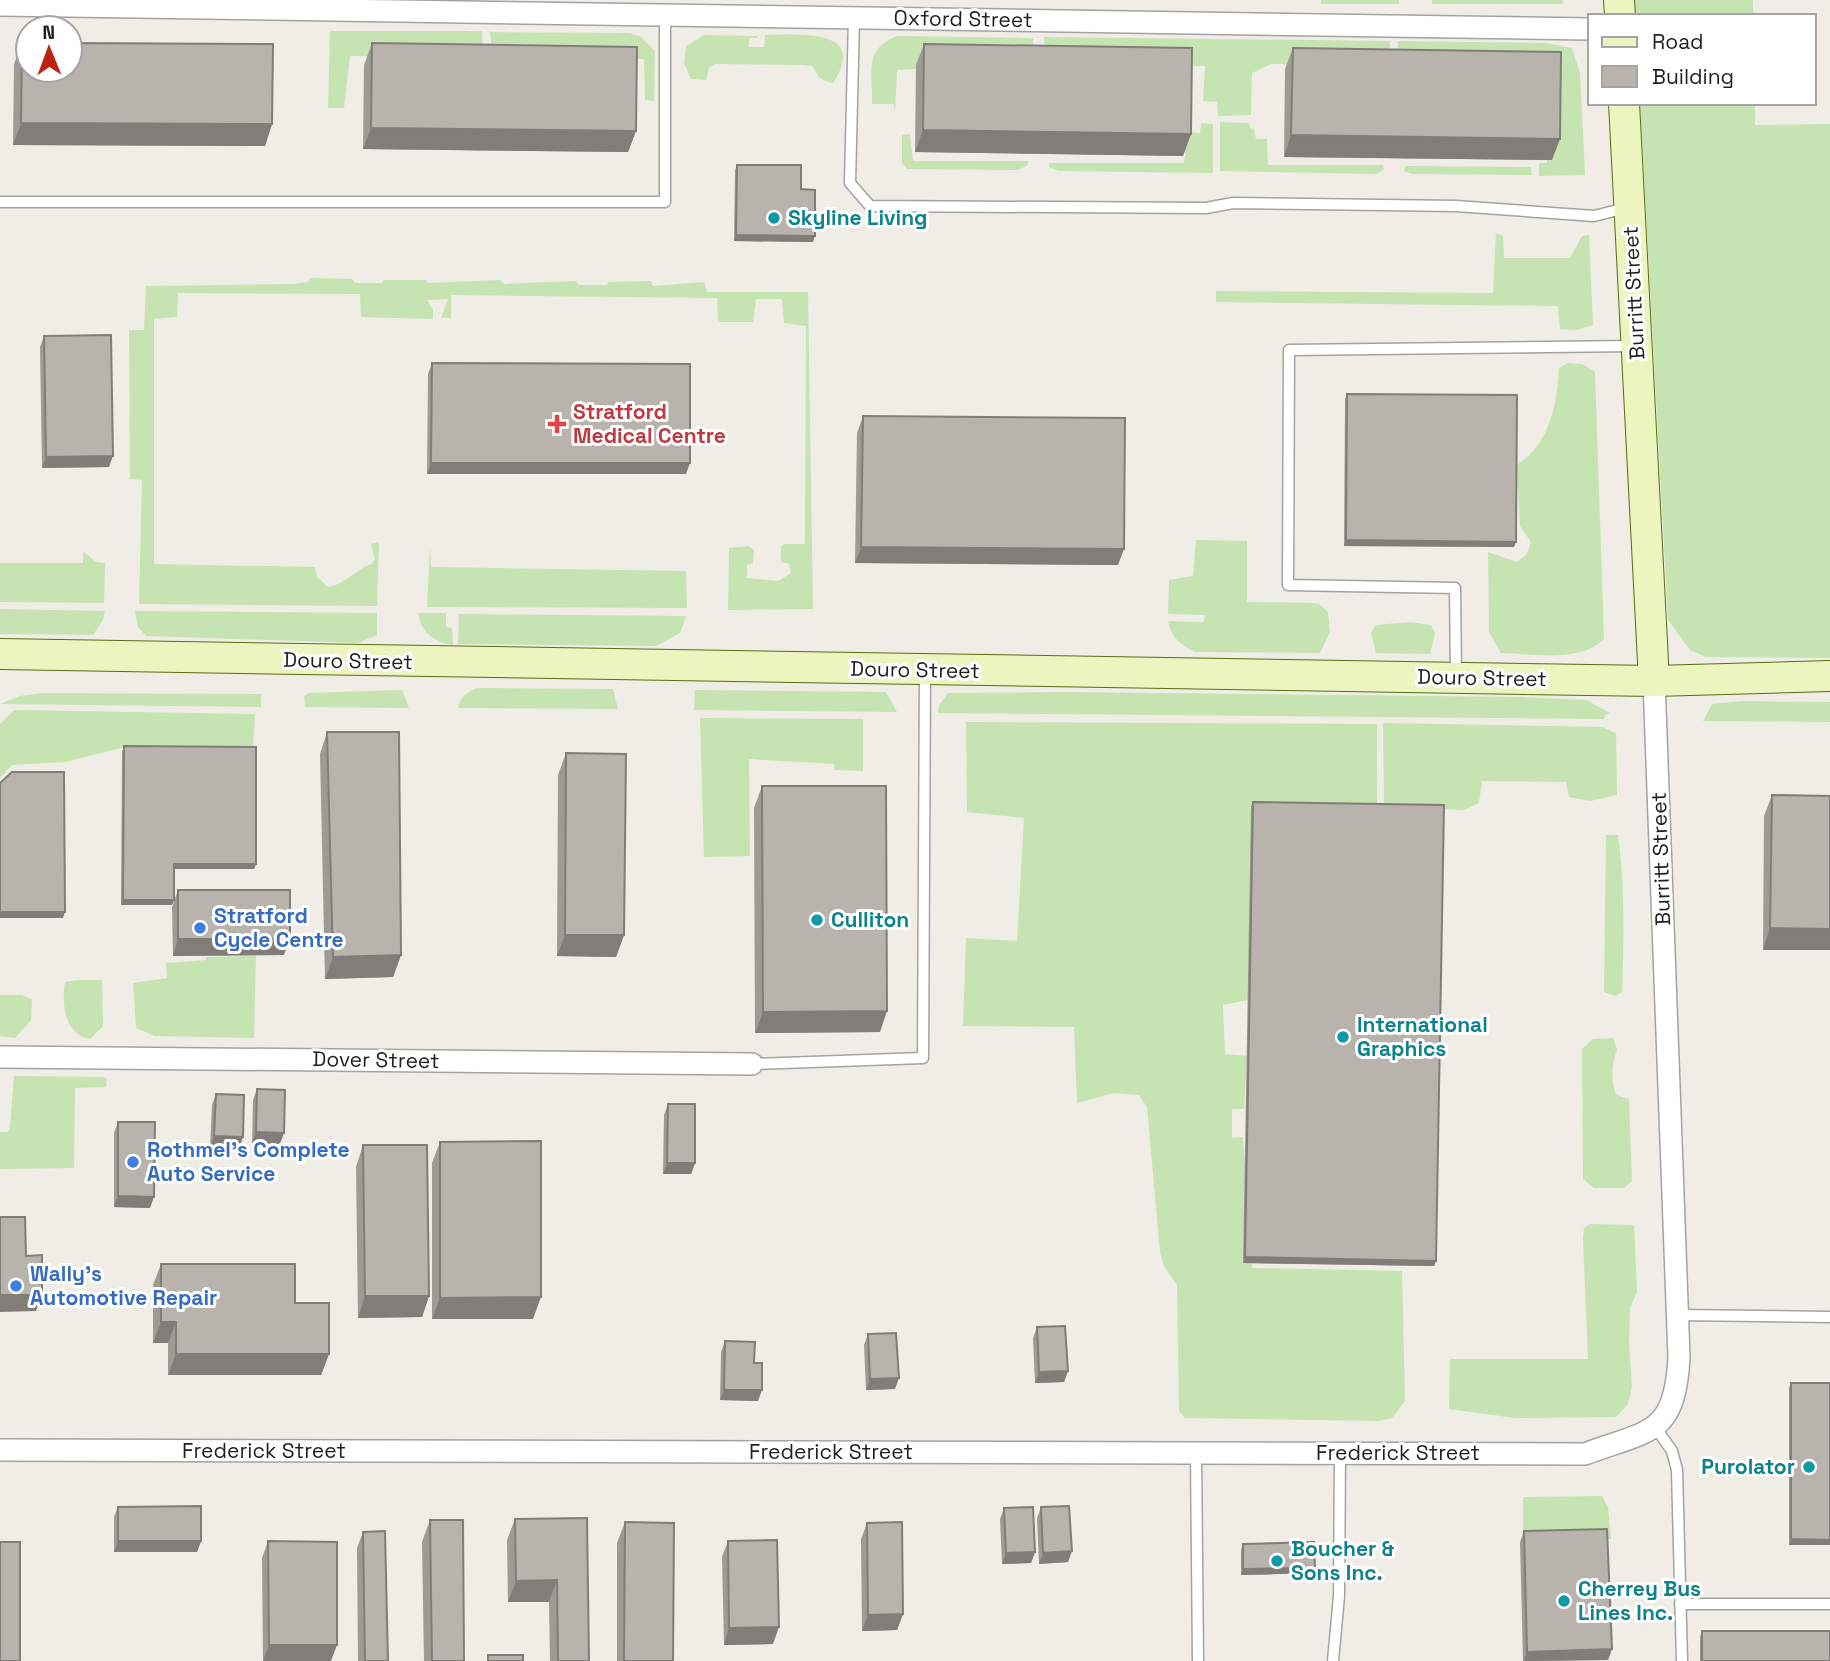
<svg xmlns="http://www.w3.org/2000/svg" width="1830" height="1661" viewBox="0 0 1830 1661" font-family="'Space Grotesk',sans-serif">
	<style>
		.grass { fill: #c5e4b1 }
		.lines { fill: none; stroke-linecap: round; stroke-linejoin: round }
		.lane-casing { stroke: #a3a3a3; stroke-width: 13 }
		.street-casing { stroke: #a3a3a3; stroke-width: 24 }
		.secondary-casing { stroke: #5a6d0f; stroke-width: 32 }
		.lane { stroke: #fff; stroke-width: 10 }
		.street { stroke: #fff; stroke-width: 21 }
		.secondary { stroke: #ecf4c0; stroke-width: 30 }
		.wall { fill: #9e9a94 }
		.shaded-wall { fill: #817d78 }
		.building { fill: #b8b3ac; stroke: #817d78; stroke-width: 2 }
		.culture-dot { fill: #0f9aa8; stroke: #fff; stroke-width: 2.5 }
		.health-dot { fill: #e0444e; stroke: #fff; stroke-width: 2.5 }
		.shop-dot { fill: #3f7fe0; stroke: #fff; stroke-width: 2.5 }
		.labels { text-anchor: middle; stroke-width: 6; stroke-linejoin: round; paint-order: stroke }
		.street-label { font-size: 21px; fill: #1f1f1f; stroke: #fff }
		.culture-label { font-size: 21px; font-weight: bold; fill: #0d838f; stroke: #fff; text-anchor: start }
		.health-label { font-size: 21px; font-weight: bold; fill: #be3a42; stroke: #fff; text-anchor: start }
		.shop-label { font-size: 21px; font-weight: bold; fill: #366cbe; stroke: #fff; text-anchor: start }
	</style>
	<rect width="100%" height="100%" fill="#efede6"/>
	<path class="grass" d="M 1321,0 L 1399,0 L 1399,4 L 1321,4 Z
		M 1432,0 L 1562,0 L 1564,1 L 1562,4 L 1432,4 Z
		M 1634,0 L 1753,0 L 1753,16 L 1635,16 Z
		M 330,31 L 482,31 L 483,58 L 350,56 L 344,108 L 328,108 Z
		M 490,32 L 630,33 L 641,37 L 655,51 L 654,101 L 645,100 L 644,59 L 493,57 Z
		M 704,35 L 757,36 L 757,38 L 749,38 L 749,47 L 764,47 L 765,35 C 796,35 870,27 833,83 C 819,80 819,76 812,66 L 804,65 L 715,64 L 709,68 L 706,80 L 691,79 L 684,63 L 686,46 Z
		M 897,36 L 1033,38 L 1034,62 L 897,70 L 895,113 L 894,104 L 872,104 C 873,71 863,50 897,36 Z
		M 1044,37 L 1390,41 L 1390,66 L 1271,64 L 1252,73 L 1251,115 L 1218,116 L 1217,102 L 1203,101 L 1205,66 L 1046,63 Z
		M 1398,41 L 1545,43 L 1572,48 L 1580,73 L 1585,175 L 1539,176 L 1539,163 L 1547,163 L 1548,139 L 1397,65 Z
		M 1640,103 L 1755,103 L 1755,125 L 1830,124 L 1830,658 L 1706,657 L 1690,650 L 1668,620 Z
		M 1220,122 L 1249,123 L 1250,128 L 1254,129 L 1256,139 L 1267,139 L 1268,165 L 1383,165 L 1384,169 L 1377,174 L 1220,171 Z
		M 1201,123 L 1213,124 L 1213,173 L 1059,171 L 1049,167 L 1049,163 L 1184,163 L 1188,132 L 1200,133 Z
		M 910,134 L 913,161 L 1028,161 L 1028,165 L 1018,170 L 907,169 L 902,163 L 902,135 Z
		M 1405,166 L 1531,167 L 1532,175 L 1412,174 L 1404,171 Z
		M 1496,233 L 1503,236 L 1504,258 L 1570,258 L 1582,236 L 1589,235 L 1593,325 L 1577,330 L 1560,329 L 1558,306 L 1216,302 L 1216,291 L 1493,293 Z
		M 310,278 L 352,279 L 355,283 L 382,283 L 384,280 L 426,280 L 428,283 L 500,280 L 504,284 L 576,281 L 579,285 L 607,285 L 608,282 L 651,281 L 653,286 L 704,282 L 707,292 L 808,292 L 813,609 L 728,610 L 729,548 L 749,546 L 754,550 L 753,563 L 747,565 L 747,578 L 778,581 L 791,573 L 789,564 L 781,562 L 781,547 L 784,544 L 805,544 L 806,326 L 784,323 L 782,299 L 756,299 L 753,322 L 721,322 L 718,320 L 717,298 L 451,295 L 451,318 L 441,318 L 448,299 L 427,300 L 433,310 L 433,319 L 361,317 L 360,294 L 178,293 L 177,317 L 154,319 L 154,564 L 315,567 L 317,577 L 328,587 C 347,584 355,569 372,564 L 375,559 L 371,544 L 379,542 L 377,606 L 139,604 L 142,480 L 130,479 L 129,330 L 144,330 L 146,286 L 293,284 L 308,282 Z
		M 1568,363 L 1582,364 L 1595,372 L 1604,639 C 1579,663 1534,654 1501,653 L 1489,632 L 1488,552 L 1517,562 L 1527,554 L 1531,542 L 1520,526 L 1517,465 C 1550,443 1557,405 1559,368 Z
		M 1196,540 L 1247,541 L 1247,602 L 1312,603 L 1319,604 L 1328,612 L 1330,632 L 1320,653 L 1195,652 C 1180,644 1172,638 1168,621 L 1204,622 L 1205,615 L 1168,614 L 1169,580 L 1193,576 Z
		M 430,546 L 431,567 L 686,571 L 687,608 L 427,607 Z
		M 83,551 L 96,562 L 105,563 L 104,603 L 0,602 L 0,563 L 83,563 Z
		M 0,609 L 105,611 L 103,620 L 93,635 L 0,634 Z
		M 135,611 L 377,613 L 377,635 L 358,643 L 146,636 L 138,627 Z
		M 418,613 L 446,613 L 446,627 L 452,628 L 453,645 C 433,642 421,632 418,613 Z
		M 459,614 L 686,616 L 680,633 L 656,646 L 458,644 Z
		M 1410,622 L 1431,625 L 1435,634 L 1430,654 L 1376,653 L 1371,633 L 1376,625 Z
		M 477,688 L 613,689 L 618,709 L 458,708 C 459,697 468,692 477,688 Z
		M 402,690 L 409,708 L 305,707 L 304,696 L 309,693 Z
		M 695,690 L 886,692 L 897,712 L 694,710 Z
		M 1062,692 L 1521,697 L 1586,700 L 1610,713 L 1605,715 L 1604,719 L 938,713 L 939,705 L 948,693 Z
		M 43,693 L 261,694 L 261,707 L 0,704 L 20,696 Z
		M 1742,701 L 1830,702 L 1830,722 L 1703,721 L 1712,704 Z
		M 14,710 L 255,714 L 253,748 L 121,748 L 65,762 L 12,765 L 0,778 L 0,724 Z
		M 700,718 L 863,719 L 863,771 L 835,770 L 834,764 L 749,759 L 750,856 L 704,857 Z
		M 966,722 L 1377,724 L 1377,808 L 1253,810 L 1248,1000 L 1223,1005 L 1225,1054 L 1247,1056 L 1244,1109 L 1232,1109 L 1232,1138 L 1243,1137 L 1252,1268 L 1402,1271 L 1405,1401 L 1392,1418 L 1378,1421 L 1185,1418 L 1179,1411 L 1177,1285 L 1164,1266 L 1160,1252 L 1147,1107 L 1139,1095 L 1114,1093 L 1077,1103 L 1074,1027 L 963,1026 L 966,938 L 1017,941 L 1024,818 L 967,812 Z
		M 1383,723 L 1602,727 L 1616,733 L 1617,795 L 1590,801 L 1569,797 L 1566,782 L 1482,781 L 1479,803 L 1464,810 L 1384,807 Z
		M 1606,835 L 1618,835 C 1625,887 1624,940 1622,992 L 1615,996 L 1604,992 Z
		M 256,956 L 254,1038 L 155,1036 L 136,1028 L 133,983 L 167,978 L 166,963 L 206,960 L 206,957 Z
		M 78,980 L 102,980 L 103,1026 L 90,1039 C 63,1034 62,1003 65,982 Z
		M 0,995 L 21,995 L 32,999 L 31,1020 L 15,1038 L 0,1036 Z
		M 1613,1038 L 1617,1049 C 1612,1066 1610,1077 1616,1095 L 1629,1099 L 1632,1181 L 1624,1188 L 1594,1188 L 1583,1179 L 1582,1049 L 1593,1039 Z
		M 14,1076 L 104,1077 L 107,1079 L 106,1087 L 75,1088 L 74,1168 L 0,1169 L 0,1132 L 8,1132 L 10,1127 Z
		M 1590,1224 L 1634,1225 L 1637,1292 L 1630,1308 L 1629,1343 L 1632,1387 L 1628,1404 L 1616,1417 L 1515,1418 L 1449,1409 L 1450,1359 L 1588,1359 L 1583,1238 L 1584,1228 Z
		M 1602,1496 L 1608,1507 L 1611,1539 L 1523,1539 L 1523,1497 Z"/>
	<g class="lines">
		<g class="lane-casing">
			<path id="lane" d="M 854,18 L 850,183 L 870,206 L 1206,208 L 1233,203 L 1456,206 L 1594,216 L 1626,208
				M 0,202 L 665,202 L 665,15
				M 1456,675 L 1455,588 L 1288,585 L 1289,350 L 1635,346
				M 752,1064 L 923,1058 L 925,672
				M 1678,1315 L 1830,1317
				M 1655,1427 L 1672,1451 L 1677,1470 L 1682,1661
				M 1196,1453 L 1198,1661
				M 1680,1604 L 1830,1604
				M 1333,1661 L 1339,1596 L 1340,1453"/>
		</g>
		<g class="street-casing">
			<path id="street" d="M 0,5 L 1590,29
				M 0,1057 L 752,1064
				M 0,1450 L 1585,1454 C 1648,1430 1675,1437 1679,1357 L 1654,681"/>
		</g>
		<g class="secondary-casing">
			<path id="secondary" d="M 1619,0 L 1620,16
				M 1624,103 L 1654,681
				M 0,654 L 1654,681 L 1830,676"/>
		</g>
		<use href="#lane" class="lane"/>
		<use href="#street" class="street"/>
		<use href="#secondary" class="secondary"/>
	</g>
	<path class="wall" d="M 22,43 L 272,124 L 265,146 L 13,145 L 14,64 Z
		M 372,43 L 636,131 L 628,152 L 363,149 L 364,65 Z
		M 924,44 L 1191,134 L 1183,156 L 915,152 L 916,65 Z
		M 1293,48 L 1552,160 L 1284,157 L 1285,69 Z
		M 737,165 L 801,189 L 813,242 L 734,241 L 735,170 Z
		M 44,336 L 109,467 L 42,468 L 40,347 Z
		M 432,363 L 686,474 L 427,474 L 428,374 Z
		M 1347,394 L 1514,547 L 1344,546 L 1345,399 Z
		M 863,416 L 1118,565 L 855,563 L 857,433 Z
		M 327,732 L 401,955 L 393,977 L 325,979 L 320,754 Z
		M 124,746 L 256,864 L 254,869 L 174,869 L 174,900 L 172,905 L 121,905 L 122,752 Z
		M 566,753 L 624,935 L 616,957 L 557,956 L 558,775 Z
		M 762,786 L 880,1032 L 755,1033 L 754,808 Z
		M 1772,795 L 1830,796 L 1830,950 L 1763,950 L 1764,816 Z
		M 1253,802 L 1436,1261 L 1434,1266 L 1243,1263 L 1251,807 Z
		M 178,890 L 284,955 L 173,956 L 172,907 Z
		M 257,1089 L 280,1144 L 252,1143 L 253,1100 Z
		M 216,1094 L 243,1137 L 239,1148 L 210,1147 L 212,1105 Z
		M 668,1104 L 695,1163 L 691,1174 L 663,1174 L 664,1115 Z
		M 118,1122 L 150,1208 L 114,1207 L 114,1133 Z
		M 440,1142 L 533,1319 L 432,1319 L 432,1163 Z
		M 363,1145 L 429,1296 L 422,1317 L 358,1318 L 356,1167 Z
		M 161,1264 L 295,1303 L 329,1354 L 321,1375 L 168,1375 L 168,1343 L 153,1343 L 153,1285 Z
		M 1037,1327 L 1068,1371 L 1064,1382 L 1035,1383 L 1033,1338 Z
		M 868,1334 L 895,1389 L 866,1390 L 864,1345 Z
		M 725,1341 L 754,1363 L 758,1401 L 720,1400 L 721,1352 Z
		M 1791,1383 L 1830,1545 L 1789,1545 L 1789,1388 Z
		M 118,1507 L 201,1541 L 197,1552 L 114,1552 L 114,1517 Z
		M 1041,1507 L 1068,1562 L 1039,1564 L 1037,1518 Z
		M 1004,1508 L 1035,1552 L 1031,1563 L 1002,1564 L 1000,1519 Z
		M 587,1518 L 589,1661 L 550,1661 L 549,1602 L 508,1602 L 507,1540 L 515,1519 Z
		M 430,1520 L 464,1661 L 424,1661 L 422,1542 Z
		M 625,1522 L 673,1661 L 617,1661 L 617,1543 Z
		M 867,1523 L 903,1614 L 897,1630 L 862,1631 L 861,1539 Z
		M 1524,1531 L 1612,1649 L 1608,1660 L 1523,1661 L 1520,1542 Z
		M 363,1532 L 388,1661 L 358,1661 L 357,1548 Z
		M 268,1541 L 331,1661 L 263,1661 L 262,1558 Z
		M 728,1541 L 773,1644 L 724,1645 L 722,1557 Z
		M 1243,1544 L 1315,1568 L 1313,1573 L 1241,1575 L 1241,1550 Z
		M 1702,1631 L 1830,1661 L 1700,1661 L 1700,1637 Z"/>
	<path class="shaded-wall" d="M 21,123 L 272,124 L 265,146 L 13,145 Z
		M 371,128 L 636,131 L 628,152 L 363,149 Z
		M 923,130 L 1191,134 L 1183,156 L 915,152 Z
		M 1291,135 L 1560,139 L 1552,160 L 1284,157 Z
		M 736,235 L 815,236 L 813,242 L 734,241 Z
		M 113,456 L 109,467 L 42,468 L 46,457 Z
		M 431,463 L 690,463 L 686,474 L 427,474 Z
		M 1346,540 L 1516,542 L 1514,547 L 1344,546 Z
		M 861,547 L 1124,549 L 1118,565 L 855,563 Z
		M 174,864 L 256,864 L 254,869 L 172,869 Z
		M 123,900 L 174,900 L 172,905 L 121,905 Z
		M 0,912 L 65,912 L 63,918 L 0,918 Z
		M 1770,928 L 1830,929 L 1830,950 L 1763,950 Z
		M 565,935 L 624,935 L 616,957 L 557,956 Z
		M 178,939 L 290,939 L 284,955 L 173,956 Z
		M 401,955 L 393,977 L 325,979 L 333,957 Z
		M 887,1011 L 880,1032 L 755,1033 L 763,1012 Z
		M 256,1132 L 284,1133 L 280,1144 L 252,1143 Z
		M 214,1136 L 243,1137 L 239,1148 L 210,1147 Z
		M 667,1163 L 695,1163 L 691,1174 L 663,1174 Z
		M 118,1196 L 154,1197 L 150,1208 L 114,1207 Z
		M 1245,1257 L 1436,1261 L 1434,1266 L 1243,1263 Z
		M 0,1295 L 42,1295 L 36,1311 L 0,1312 Z
		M 365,1296 L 429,1296 L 422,1317 L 358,1318 Z
		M 541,1297 L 533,1319 L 432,1319 L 440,1298 Z
		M 161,1322 L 176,1322 L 168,1343 L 153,1343 Z
		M 176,1354 L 329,1354 L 321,1375 L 168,1375 Z
		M 1068,1371 L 1064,1382 L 1035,1383 L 1039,1372 Z
		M 899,1378 L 895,1389 L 866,1390 L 870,1379 Z
		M 724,1390 L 762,1390 L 758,1401 L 720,1400 Z
		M 1791,1539 L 1830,1540 L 1830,1545 L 1789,1545 Z
		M 118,1541 L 201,1541 L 197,1552 L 114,1552 Z
		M 1072,1551 L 1068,1562 L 1039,1564 L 1043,1553 Z
		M 1035,1552 L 1031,1563 L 1002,1564 L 1006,1553 Z
		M 1315,1568 L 1313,1573 L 1241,1575 L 1243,1569 Z
		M 557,1580 L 549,1602 L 508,1602 L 516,1581 Z
		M 903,1614 L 897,1630 L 862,1631 L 868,1615 Z
		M 779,1627 L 773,1644 L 724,1645 L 729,1628 Z
		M 269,1645 L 337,1645 L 331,1661 L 263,1661 Z
		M 1612,1649 L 1608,1660 L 1524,1661 L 1527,1652 Z"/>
	<path class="building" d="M 22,43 L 28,43 L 28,70 L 70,70 L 70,43 L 273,44 L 272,124 L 21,123 Z
		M 372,43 L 637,47 L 636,131 L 371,128 Z
		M 924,44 L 1192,48 L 1191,134 L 923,130 Z
		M 1293,48 L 1561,52 L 1560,139 L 1291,135 Z
		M 737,165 L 801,165 L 801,189 L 815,190 L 815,236 L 736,235 Z
		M 111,335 L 113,456 L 46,457 L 44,336 Z
		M 432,363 L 690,364 L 690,463 L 431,463 Z
		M 1347,394 L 1517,395 L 1516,542 L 1346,540 Z
		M 863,416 L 1125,418 L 1124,549 L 861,547 Z
		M 327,732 L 399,732 L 401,955 L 333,957 Z
		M 124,746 L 256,747 L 256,864 L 174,864 L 174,900 L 123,900 Z
		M 566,753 L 626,754 L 624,935 L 565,935 Z
		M 12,772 L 64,772 L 65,912 L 0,912 L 0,783 Z
		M 762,786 L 886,786 L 887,1011 L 763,1012 Z
		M 1772,795 L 1830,796 L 1830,929 L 1770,928 Z
		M 1253,802 L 1444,805 L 1436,1261 L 1245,1257 Z
		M 178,890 L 290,890 L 290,939 L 178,939 Z
		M 257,1089 L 285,1090 L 284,1133 L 256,1132 Z
		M 216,1094 L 244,1095 L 243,1137 L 214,1136 Z
		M 668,1104 L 695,1104 L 695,1163 L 667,1163 Z
		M 118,1122 L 155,1122 L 154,1197 L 118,1196 Z
		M 541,1141 L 541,1297 L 440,1298 L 440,1142 Z
		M 363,1145 L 427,1145 L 429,1296 L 365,1296 Z
		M 0,1217 L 25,1217 L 26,1256 L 42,1255 L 42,1295 L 0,1295 Z
		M 161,1264 L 295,1264 L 295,1303 L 329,1303 L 329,1354 L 176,1354 L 176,1322 L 161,1322 Z
		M 1065,1326 L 1068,1371 L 1039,1372 L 1037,1327 Z
		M 896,1333 L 899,1378 L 870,1379 L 868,1334 Z
		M 725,1341 L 755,1342 L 754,1363 L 762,1363 L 762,1390 L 724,1390 Z
		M 1791,1383 L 1830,1383 L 1830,1540 L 1791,1539 Z
		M 201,1506 L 201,1541 L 118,1541 L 118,1507 Z
		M 1069,1506 L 1072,1551 L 1043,1553 L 1041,1507 Z
		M 1033,1507 L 1035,1552 L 1006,1553 L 1004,1508 Z
		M 587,1518 L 589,1661 L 558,1661 L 557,1580 L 516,1581 L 515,1519 Z
		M 430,1520 L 463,1520 L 464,1661 L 432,1661 Z
		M 625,1522 L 674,1523 L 673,1661 L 624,1661 Z
		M 902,1522 L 903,1614 L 868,1615 L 867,1523 Z
		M 1607,1529 L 1612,1649 L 1527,1652 L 1524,1531 Z
		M 385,1531 L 388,1661 L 365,1661 L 363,1532 Z
		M 777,1540 L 779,1627 L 729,1628 L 728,1541 Z
		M 268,1541 L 337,1542 L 337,1645 L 269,1645 Z
		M 0,1542 L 20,1542 L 20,1661 L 0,1661 Z
		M 1314,1542 L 1315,1568 L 1243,1569 L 1243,1544 Z
		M 1702,1631 L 1830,1631 L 1830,1661 L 1702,1661 Z
		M 488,1655 L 523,1655 L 523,1661 L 488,1661 Z"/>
	<g class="culture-dot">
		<circle cx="774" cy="218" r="7"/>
		<circle cx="817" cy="920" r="7"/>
		<circle cx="1343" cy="1037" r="7"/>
		<circle cx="1809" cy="1467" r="7"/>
		<circle cx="1277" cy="1561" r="7"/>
		<circle cx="1564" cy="1601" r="7"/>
	</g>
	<path class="health-dot" d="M553.5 413.5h7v7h7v7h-7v7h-7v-7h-7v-7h7z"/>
	<g class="shop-dot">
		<circle cx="200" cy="928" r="7"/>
		<circle cx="133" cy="1162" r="7"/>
		<circle cx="16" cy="1286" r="7"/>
	</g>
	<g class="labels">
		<g class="street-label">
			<text transform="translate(963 19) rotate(1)" y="7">Oxford Street</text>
			<text transform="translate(1634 293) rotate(-93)" y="7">Burritt Street</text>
			<text transform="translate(348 661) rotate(1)" y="7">Douro Street</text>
			<text transform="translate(915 670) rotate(1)" y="7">Douro Street</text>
			<text transform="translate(1482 678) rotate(1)" y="7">Douro Street</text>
			<text transform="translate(1661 859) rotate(-92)" y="7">Burritt Street</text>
			<text transform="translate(376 1060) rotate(1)" y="7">Dover Street</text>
			<text x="264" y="1458">Frederick Street</text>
			<text x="831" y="1459">Frederick Street</text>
			<text x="1398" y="1460">Frederick Street</text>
		</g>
		<g class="culture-label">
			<text x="788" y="225">Skyline Living</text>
			<text x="831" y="927">Culliton</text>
			<text x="1357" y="1032">International<tspan x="1357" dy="24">Graphics</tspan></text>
			<text x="1795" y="1474" text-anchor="end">Purolator</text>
			<text x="1291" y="1556">Boucher &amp;<tspan x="1291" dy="24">Sons Inc.</tspan></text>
			<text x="1578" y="1596">Cherrey Bus<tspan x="1578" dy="24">Lines Inc.</tspan></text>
		</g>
		<g class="health-label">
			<text x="573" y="419">Stratford<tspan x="573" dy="24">Medical Centre</tspan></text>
		</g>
		<g class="shop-label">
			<text x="214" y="923">Stratford<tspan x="214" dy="24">Cycle Centre</tspan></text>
			<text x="147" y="1157">Rothmel's Complete<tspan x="147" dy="24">Auto Service</tspan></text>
			<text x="30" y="1281">Wally's<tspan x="30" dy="24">Automotive Repair</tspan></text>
		</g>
	</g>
	<rect x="1588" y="14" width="228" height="91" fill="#ffffff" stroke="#a5a5a5" stroke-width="2"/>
	<rect x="1602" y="37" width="35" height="10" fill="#ecf4c0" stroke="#a5a5a5" stroke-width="2"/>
	<text x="1652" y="49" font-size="21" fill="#1f1f1f">Road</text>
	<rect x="1602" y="66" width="35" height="21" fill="#b8b3ac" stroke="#a5a5a5" stroke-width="2"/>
	<text x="1652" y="84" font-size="21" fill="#1f1f1f">Building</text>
	<g transform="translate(49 49) rotate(359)"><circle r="33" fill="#ffffff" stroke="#a5a5a5" stroke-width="2"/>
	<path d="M0-5L12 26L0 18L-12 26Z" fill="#bb2313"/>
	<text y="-10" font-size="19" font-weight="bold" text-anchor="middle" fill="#1f1f1f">N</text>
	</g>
</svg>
